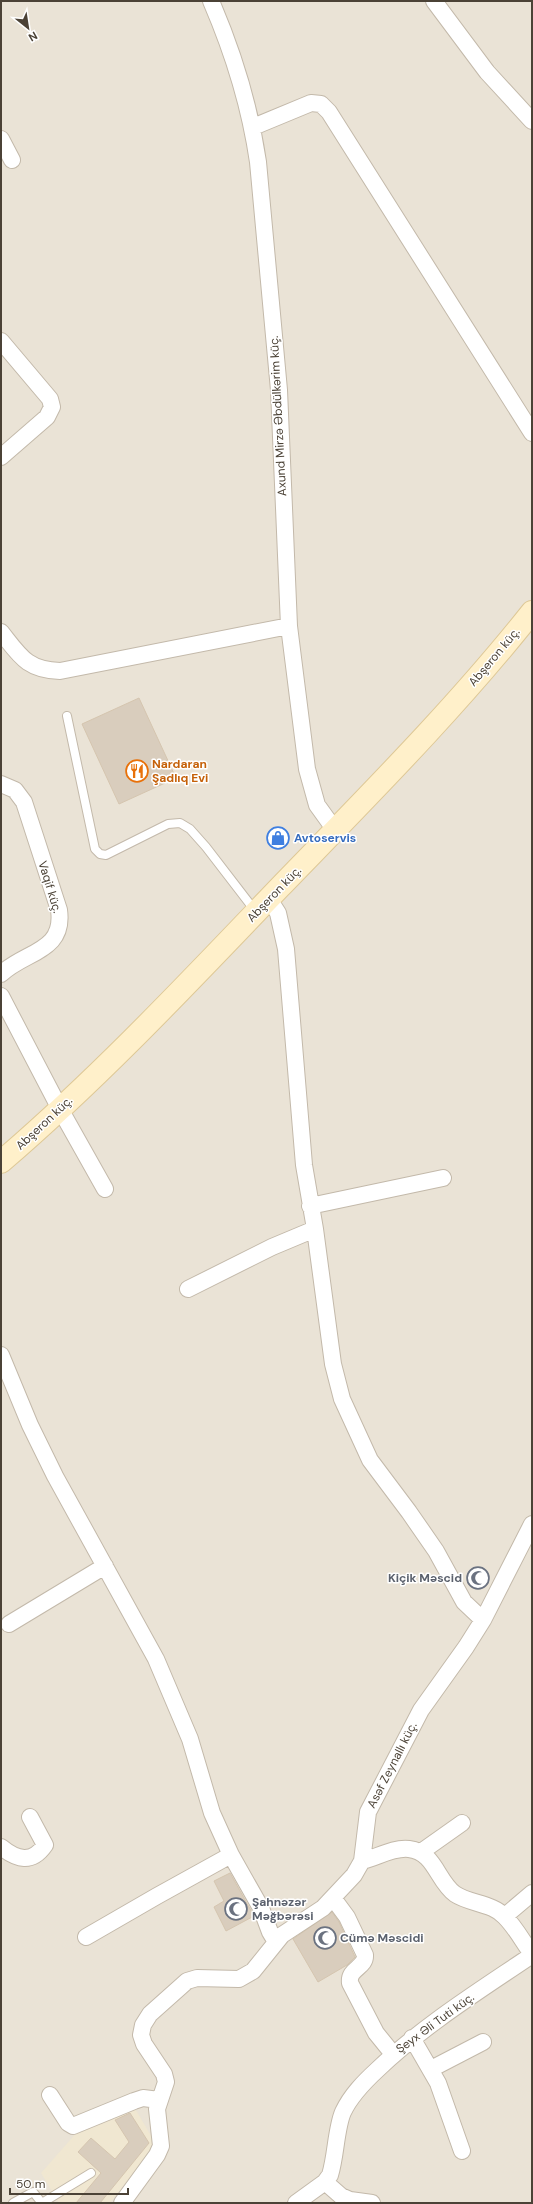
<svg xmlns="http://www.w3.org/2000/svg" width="533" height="2204" viewBox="0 0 533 2204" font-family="'DM Sans',sans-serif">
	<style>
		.residential { fill: #eae3d6 }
		.education { fill: #f0e7d1 }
		.building { fill: #d9cdbd; stroke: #d5c5af }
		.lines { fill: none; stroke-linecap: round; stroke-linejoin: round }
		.lane-casing { stroke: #c3b9aa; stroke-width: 10 }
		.street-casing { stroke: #c3b9aa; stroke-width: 18 }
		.secondary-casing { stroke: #dec896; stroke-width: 24 }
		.lane { stroke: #fff; stroke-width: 8 }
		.street { stroke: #fff; stroke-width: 16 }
		.secondary { stroke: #fff0ca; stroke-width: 22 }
		.labels { text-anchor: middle; stroke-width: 3; stroke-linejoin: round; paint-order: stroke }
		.street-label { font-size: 12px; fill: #4b4236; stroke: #fff }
		.food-label { font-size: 12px; font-weight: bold; fill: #c56008; stroke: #fff; text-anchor: start }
		.shop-label { font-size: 12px; font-weight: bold; fill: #366cbe; stroke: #fff; text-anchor: start }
		.worship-label { font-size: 12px; font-weight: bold; fill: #5b616d; stroke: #fff; text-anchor: start }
	</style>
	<rect width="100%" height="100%" fill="#f6f2e9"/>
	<path class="residential" d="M 1,1 L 532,1 L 532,2203 L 1,2203 Z"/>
	<path class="education" d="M 134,2107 L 156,2144 L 110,2203 L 59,2203 L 41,2173 L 78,2131 Z"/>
	<path class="building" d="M 139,698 L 176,778 L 119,804 L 82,724 Z
		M 230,1873 L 254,1916 L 226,1931 L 214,1907 L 224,1901 L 214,1881 Z
		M 332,1912 L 339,1922 L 355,1957 L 347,1965 L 318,1982 L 293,1939 Z
		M 130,2113 L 149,2143 L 100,2203 L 76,2203 L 101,2173 L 78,2152 L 91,2138 L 115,2159 L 129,2142 L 115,2120 Z"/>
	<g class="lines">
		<g class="lane-casing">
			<path id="lane" d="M 67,716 L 95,849 L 100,854 L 106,855 L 168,824 L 180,823 L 190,829 L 206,847 L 256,912
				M 13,2203 L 33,2192 L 42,2203
				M 42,2203 L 91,2173"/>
		</g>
		<g class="street-casing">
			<path id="street" d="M 211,1 C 233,52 250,107 258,162 L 279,390 L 289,626 L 307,769 L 317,805 L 335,830
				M 434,1 L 487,72 L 532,121
				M 253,127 L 311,103 L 321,104 L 329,112 L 532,433
				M 1,139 L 12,160
				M 1,341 L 50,399 L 52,407 L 47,417 L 1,457
				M 1,632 C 20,656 27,670 60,671 L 289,626
				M 1,784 L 15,790 L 24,802 L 59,910 C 65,952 25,951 1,974
				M 269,899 L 278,913 L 286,949 L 304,1165 L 315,1229 L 333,1364 L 342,1399 L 370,1460 L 409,1512 L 436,1551 L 464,1602 L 483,1620
				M 1,996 L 60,1109 L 105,1189
				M 310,1206 L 443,1178
				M 188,1289 L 272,1247 L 315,1229
				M 1,1355 L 30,1425 L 55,1476 L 156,1659 L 190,1739 L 212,1813 L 231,1855 L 261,1908 L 270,1932 L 276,1942
				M 9,1624 L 105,1566
				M 1,1847 C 17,1860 32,1864 45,1845 L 30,1817
				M 421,1852 L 462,1823
				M 362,1861 C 376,1858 393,1847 409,1849 C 435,1852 437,1881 455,1894 C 470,1904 493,1903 505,1917 C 516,1928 523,1942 532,1954
				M 333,1898 L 347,1917 L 365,1955 C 366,1968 348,1968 350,1983 L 376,2033 L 393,2054
				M 505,1916 L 532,1893
				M 86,1937 L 157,1896 L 231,1855
				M 412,2038 L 438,2083 L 462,2151
				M 431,2069 L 483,2042
				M 50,2095 L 68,2123 L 73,2126 L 134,2101 L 143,2098 L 159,2100
				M 325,2182 L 341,2196 L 350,2200 L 372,2203
				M 122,2203 L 157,2155 L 161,2146 L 157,2109 L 166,2082 L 164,2074 L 144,2044 L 141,2035 L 143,2025 L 150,2014 L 187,1981 L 197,1978 L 239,1979 L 253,1971 L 282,1935 L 323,1908 L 354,1875 L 362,1861 L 368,1812 L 421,1710 L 466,1647 L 483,1620 L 532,1524
				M 296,2203 L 325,2182 L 330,2175 C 336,2156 336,2128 343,2112 C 351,2095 364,2082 377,2070 C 424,2025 479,1991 532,1955"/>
		</g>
		<g class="secondary-casing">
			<path id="secondary" d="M 1,1162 C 100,1077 190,981 280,887 C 366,798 455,709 532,612"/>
		</g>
		<use href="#lane" class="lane"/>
		<use href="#street" class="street"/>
		<use href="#secondary" class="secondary"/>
	</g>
	<defs>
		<g id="restaurant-ring" transform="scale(1.15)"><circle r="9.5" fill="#fff" stroke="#e8710a" stroke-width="1.5"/><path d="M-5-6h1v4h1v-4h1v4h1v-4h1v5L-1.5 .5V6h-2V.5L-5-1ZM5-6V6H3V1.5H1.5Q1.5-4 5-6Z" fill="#e8710a"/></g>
		<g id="shop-ring" transform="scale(1.15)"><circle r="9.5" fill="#fff" stroke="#3f7fe0" stroke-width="1.5"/><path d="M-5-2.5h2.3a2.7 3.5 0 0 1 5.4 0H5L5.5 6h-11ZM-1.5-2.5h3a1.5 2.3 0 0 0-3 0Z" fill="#3f7fe0"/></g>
		<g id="mosque-ring" transform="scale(1.15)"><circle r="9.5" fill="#fff" stroke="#6b7280" stroke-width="1.5"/><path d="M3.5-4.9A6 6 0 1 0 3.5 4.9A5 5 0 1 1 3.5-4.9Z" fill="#6b7280"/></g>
	</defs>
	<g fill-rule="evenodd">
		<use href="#restaurant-ring" x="137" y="771"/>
		<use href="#shop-ring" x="278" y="838"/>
		<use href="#mosque-ring" x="478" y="1578"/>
		<use href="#mosque-ring" x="236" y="1909"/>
		<use href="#mosque-ring" x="325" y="1938"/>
	</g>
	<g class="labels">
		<g class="street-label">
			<text transform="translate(278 416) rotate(-93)" y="4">Axund Mirzə Əbdülkərim küç.</text>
			<text transform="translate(494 657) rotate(-50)" y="4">Abşeron küç.</text>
			<text transform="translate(50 887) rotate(73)" y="4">Vaqif küç.</text>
			<text transform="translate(274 894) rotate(-46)" y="4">Abşeron küç.</text>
			<text transform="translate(44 1123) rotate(-43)" y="4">Abşeron küç.</text>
			<text transform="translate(392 1765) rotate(-63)" y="4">Asəf Zeynallı küç.</text>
			<text transform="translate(435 2023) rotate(-36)" y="4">Şeyx Əli Tuti küç.</text>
		</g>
		<g class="food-label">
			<text x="152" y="768">Nardaran<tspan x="152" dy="14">Şadlıq Evi</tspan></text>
		</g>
		<g class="shop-label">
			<text x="294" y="842">Avtoservis</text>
		</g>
		<g class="worship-label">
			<text x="462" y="1582" text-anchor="end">Kiçik Məscid</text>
			<text x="252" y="1906">Şahnəzər<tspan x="252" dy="14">Məğbərəsi</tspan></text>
			<text x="340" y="1942">Cümə Məscidi</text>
		</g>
	</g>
	<rect width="533" height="2204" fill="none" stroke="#4b4236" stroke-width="4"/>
	<g transform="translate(28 28) rotate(150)" stroke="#ffffff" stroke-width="3" paint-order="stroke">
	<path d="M0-3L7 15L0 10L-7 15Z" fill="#4b4236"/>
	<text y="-6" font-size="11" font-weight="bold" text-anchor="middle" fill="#4b4236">N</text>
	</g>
	<path d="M10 2188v6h118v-6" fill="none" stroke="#4b4236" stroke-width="2"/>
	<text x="16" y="2188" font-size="12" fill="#4b4236" stroke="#ffffff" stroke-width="3" paint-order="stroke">50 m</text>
</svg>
